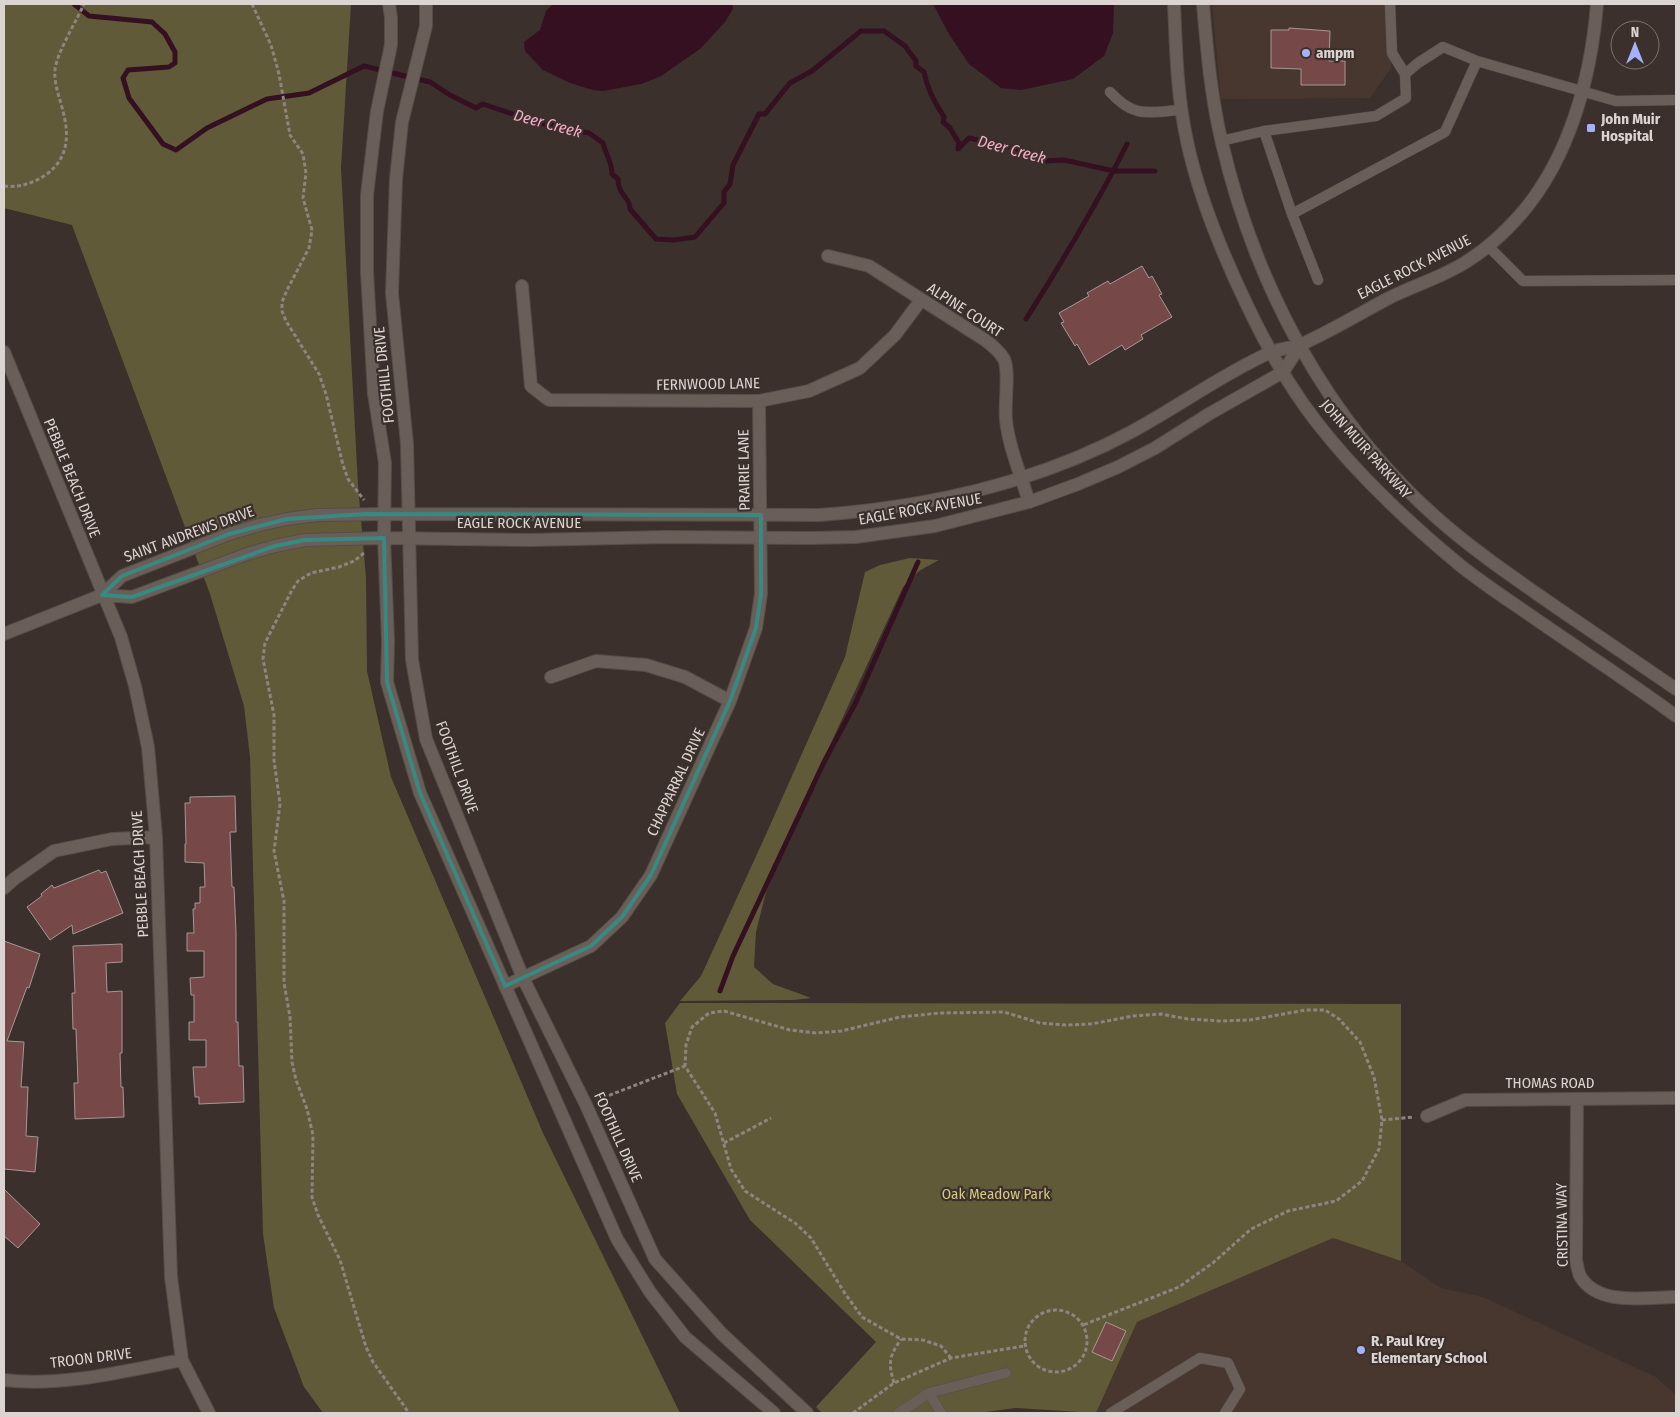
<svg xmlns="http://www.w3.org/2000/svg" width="1680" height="1417" viewBox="0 0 1680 1417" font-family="'Fira Sans Condensed',sans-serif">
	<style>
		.built { fill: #48372e }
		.green { fill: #605a39 }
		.water { fill: #341021 }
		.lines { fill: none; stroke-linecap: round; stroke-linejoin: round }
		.stream { stroke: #341021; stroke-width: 5 }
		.building { fill: #764948; stroke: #a79797 }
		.lane-casing { stroke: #564d48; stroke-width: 11 }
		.street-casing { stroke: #564d48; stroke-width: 14 }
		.secondary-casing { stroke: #564d48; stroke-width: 14 }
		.path { stroke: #8e8480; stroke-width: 3; stroke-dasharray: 4 2.5; stroke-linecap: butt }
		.lane { stroke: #6a5e58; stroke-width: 10 }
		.street { stroke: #6a5e58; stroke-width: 12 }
		.secondary { stroke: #6a5e58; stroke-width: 12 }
		.marked { fill: none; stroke: #388982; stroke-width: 4; stroke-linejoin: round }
		.poi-dot { fill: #a4b2fc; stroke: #3b302b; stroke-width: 2 }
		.labels { text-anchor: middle; stroke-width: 4.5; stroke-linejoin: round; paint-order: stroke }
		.poi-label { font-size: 15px; font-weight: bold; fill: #dcd4d1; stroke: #3b302b; text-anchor: start }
		.street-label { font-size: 15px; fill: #dcd4d1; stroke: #3b302b }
		.park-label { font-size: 15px; fill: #d5c881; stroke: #3b302b }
		.water-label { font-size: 16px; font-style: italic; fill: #f6adc9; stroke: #3b302b }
	</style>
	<rect width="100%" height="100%" fill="#3b302b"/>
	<path class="built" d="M 1212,4 L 1391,4 L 1391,68 L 1370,98 L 1221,99 Z
		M 1333,1238 L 1401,1261 L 1441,1288 L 1483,1297 L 1656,1377 L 1676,1395 L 1676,1413 L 1096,1413 L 1137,1322 Z"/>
	<path class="green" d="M 4,4 L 351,4 L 341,168 L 358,485 L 366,578 L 367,671 L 391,777 L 543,1133 L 680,1413 L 323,1413 L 304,1387 L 274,1308 L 263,1234 L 250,757 L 244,706 L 210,594 L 72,225 L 4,208 Z
		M 910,558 L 939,560 L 919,571 L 903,587 L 813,782 L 766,892 L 756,932 L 754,967 L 773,984 L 811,998 L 793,1000 L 680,1001 L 701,976 L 763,841 L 845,657 L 865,572 L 880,565 Z
		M 680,1003 L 1401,1004 L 1401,1261 L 1333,1238 L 1137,1322 L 1096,1413 L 1015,1408 L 979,1413 L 822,1413 L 816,1407 L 876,1342 L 750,1220 L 677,1094 L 665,1023 Z"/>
	<path class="water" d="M 553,4 L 732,4 L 733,9 L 725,22 L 700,49 L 661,76 L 641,84 L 603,91 L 593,90 L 570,83 L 543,70 L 525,51 L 524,42 L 540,30 L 546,11 Z
		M 933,4 L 1114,4 L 1113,33 L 1104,56 L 1073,79 L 1021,90 L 1001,88 L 969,64 L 949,34 Z"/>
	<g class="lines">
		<path class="stream" d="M 74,4 L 89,16 L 152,22 L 165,34 L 175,52 L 175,63 L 169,67 L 128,70 L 123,78 L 129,98 L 163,144 L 176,150 L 207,128 L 267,99 L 309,93 L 364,66 L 430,82 L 450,95 L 476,108 L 483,104 L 539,123 L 589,133 L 603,143 C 606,156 612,161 612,174 L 618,179 C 618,196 630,196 630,209 L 656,239 L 674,240 L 695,237 L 724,203 L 724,192 L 730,184 L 733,165 L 759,114 L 765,114 L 790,83 L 812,71 L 861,31 L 884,31 L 905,46 L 916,61 L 916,66 L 924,72 C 927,89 934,102 944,117 L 943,122 L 950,128 L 959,143 L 958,149 L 969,138 L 1030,152 L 1043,161 L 1064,160 L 1114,171 L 1155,171
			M 1026,319 C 1062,262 1097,204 1127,144
			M 720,991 L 733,956 L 824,762 L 856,702 L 918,562"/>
	</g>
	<path class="building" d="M 1289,28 L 1330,31 L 1329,61 L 1345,61 L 1345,85 L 1301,85 L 1301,69 L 1271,68 L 1271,30 L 1289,30 Z
		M 1142,266 L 1149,278 L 1152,276 L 1162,294 L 1159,295 L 1172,317 L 1141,335 L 1143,339 L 1125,350 L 1122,345 L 1089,365 L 1077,344 L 1075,346 L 1061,323 L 1064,322 L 1059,313 L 1089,296 L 1087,293 L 1108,281 L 1110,284 Z
		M 235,796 L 236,832 L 230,832 L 232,887 L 234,887 L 236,932 L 236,1022 L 238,1022 L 239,1066 L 243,1066 L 244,1102 L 199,1104 L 199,1097 L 195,1097 L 193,1067 L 206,1067 L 206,1040 L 189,1040 L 189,1022 L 194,1022 L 194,995 L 191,995 L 190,978 L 204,977 L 204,951 L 187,951 L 187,933 L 194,933 L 193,909 L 195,909 L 195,903 L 200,903 L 200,887 L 205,887 L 204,863 L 185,862 L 185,844 L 186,844 L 185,803 L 190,803 L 190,797 Z
		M 99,870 L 101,873 L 106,871 L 123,913 L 73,934 L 72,925 L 50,940 L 27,907 L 42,896 L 41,894 L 52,885 L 54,888 Z
		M 4,941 L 40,954 L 29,988 L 27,987 L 7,1041 L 24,1042 L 21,1087 L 28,1087 L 26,1136 L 38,1137 L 35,1172 L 4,1169 Z
		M 122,944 L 122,962 L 106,963 L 107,992 L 122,991 L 122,1053 L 120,1053 L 121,1087 L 123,1087 L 124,1117 L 75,1119 L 74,1083 L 78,1083 L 76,1029 L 73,1029 L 72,993 L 75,993 L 73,946 Z
		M 4,1189 L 40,1224 L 18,1248 L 4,1236 Z
		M 1106,1322 L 1126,1331 L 1112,1361 L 1092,1352 Z"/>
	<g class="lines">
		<g class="lane-casing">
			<path id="lane" d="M 1405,74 L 1418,63 L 1443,47 L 1477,61
				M 1110,92 C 1135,119 1148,112 1181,110
				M 1221,141 L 1264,131
				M 1292,214 L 1264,131 L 1376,116 L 1406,98 L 1405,74 L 1392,53 L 1390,4
				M 1488,246 L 1523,281 L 1676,280
				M 1318,280 L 1292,214 L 1445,132 L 1477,61 L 1616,101 L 1676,100
				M 899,1413 L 929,1393
				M 941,1413 L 929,1393 L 1006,1373
				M 1111,1413 L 1200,1358 L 1228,1363 L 1240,1389 L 1225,1413"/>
		</g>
		<g class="street-casing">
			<path id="street" d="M 1174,4 C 1176,49 1177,96 1187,141 C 1199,198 1222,253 1247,305 C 1266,345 1287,384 1315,420 C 1355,472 1410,524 1461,566 C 1486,586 1513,603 1540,622 C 1585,653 1631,683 1676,716
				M 1203,4 C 1207,50 1211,98 1222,143 C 1255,285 1327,421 1437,518 C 1473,550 1513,577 1553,605 C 1594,633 1635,661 1676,689
				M 828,256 L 869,266 L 985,340 C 992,345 999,351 1004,359 C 1010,372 1004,404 1006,420 C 1009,448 1021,475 1029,502
				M 522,286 L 531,386 L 549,400 L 759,401 L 809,391 L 860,368 L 895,335 L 921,300
				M 4,352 L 121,637 L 135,686 L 148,747 L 156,837 L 171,1277 L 182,1360 L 209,1413
				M 102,595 L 132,597 L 247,554 L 275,546 L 305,540 L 384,538
				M 4,634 L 102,595 L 122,576 L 229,534 L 259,525 L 287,519 L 317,515 L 385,514
				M 551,677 L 596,661 L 646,665 L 685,677 L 730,701
				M 4,888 L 14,879 L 54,851 L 112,839 L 156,837
				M 505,986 L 591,946 L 622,917 L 651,875 L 730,701 L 756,628 L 761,594 L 759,401
				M 1577,1099 L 1576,1260 C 1577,1265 1578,1271 1580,1276 C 1598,1307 1646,1297 1676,1297
				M 1427,1116 L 1465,1100 L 1676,1098
				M 4,1380 C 62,1387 124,1371 182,1360"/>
		</g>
		<g class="secondary-casing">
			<path id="secondary" d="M 389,4 L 391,18 L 391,45 L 377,111 L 367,195 L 367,272 L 374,394 L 385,463 L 384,538 L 388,641 L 387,682 L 420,793 L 617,1239 L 650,1292 L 685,1337 L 774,1413
				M 426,4 L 426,26 L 402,122 L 396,179 L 392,293 L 407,444 L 412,660 L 426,739 L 523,978 L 586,1105 L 655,1259 L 722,1334 L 807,1413
				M 385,514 L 819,515 C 928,507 1037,483 1133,431 C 1179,406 1221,375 1269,353 C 1279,348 1292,349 1302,344 C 1331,331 1359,314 1387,299 C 1414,285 1444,277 1469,260 C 1488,248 1506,231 1521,214 C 1570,157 1591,77 1597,4
				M 384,538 L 530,540 L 665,537 L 811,538 L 856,537 L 935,526 L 1029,502 L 1078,484 L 1118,467 L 1155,448 L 1209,414 L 1283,372 L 1300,346"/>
		</g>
		<path class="path" d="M 252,4 L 271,45 L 279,74 L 290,135 L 303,154 L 306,173 L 303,198 L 312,230 L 309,248 L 287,290 L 282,302 L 282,311 L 286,321 L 319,374 L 326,394 L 343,465 L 348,479 L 364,500
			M 4,186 C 20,188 34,183 47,174 C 71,156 69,130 61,104 C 58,93 54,82 55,70 C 57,52 76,22 84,4
			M 364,553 L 354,561 L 339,567 L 311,573 L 298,581 L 292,590 L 265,643 L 263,659 L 274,715 L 274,760 L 280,804 L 274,851 L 284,901 L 284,983 L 290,1017 L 292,1062 L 296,1080 L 307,1109 L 313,1135 L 312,1197 L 318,1215 L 340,1260 L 366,1347 L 373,1362 L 409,1413
			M 597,1100 L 685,1066
			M 1382,1120 L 1414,1117
			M 724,1143 L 771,1118
			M1025 1341a31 31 0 1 1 62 0a31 31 0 1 1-62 0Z
			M 951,1358 L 941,1346 L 923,1340 L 901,1339 L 862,1317 L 844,1292 L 811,1238 L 795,1223 L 745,1191 L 731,1169 L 715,1113 L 685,1066 L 686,1045 L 692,1027 L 709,1013 L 724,1011 L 790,1030 L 817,1033 L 841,1031 L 900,1017 L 940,1013 L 1004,1012 L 1040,1023 L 1066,1025 L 1091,1024 L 1133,1016 L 1161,1014 L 1188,1019 L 1221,1021 L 1250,1020 L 1306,1010 L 1325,1010 L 1339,1019 L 1360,1042 L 1374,1077 L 1382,1120 L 1379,1149 L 1362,1181 L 1336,1201 L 1288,1211 L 1251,1229 L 1214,1262 L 1179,1287 L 1083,1325
			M 894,1383 C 888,1362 889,1357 901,1339
			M 853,1413 L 894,1383 L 951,1358 L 1024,1346"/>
		<use href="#lane" class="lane"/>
		<use href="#street" class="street"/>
		<use href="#secondary" class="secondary"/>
	</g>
	<path class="marked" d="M 366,514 L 761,515 L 761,594 L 756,628 L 730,701 L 651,875 L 622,917 L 591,946 L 505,986 L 420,793 L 387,682 L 384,538 L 305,540 L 275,546 L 132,597 L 102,595 L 122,576 L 229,534 L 287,519 Z"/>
	<g class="poi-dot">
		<circle cx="1306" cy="53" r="5"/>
		<rect x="1586" y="123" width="10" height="10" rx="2.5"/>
		<circle cx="1361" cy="1350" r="5"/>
	</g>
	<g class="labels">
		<g class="poi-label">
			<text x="1316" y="58">ampm</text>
			<text x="1601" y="124">John Muir<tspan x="1601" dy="17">Hospital</tspan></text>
			<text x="1371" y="1346">R. Paul Krey<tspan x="1371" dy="17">Elementary School</tspan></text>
		</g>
		<g class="street-label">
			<text transform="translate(1414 267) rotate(-27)" y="5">EAGLE ROCK AVENUE</text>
			<text transform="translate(965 310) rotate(33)" y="5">ALPINE COURT</text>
			<text transform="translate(384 375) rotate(-96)" y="5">FOOTHILL DRIVE</text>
			<text transform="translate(708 384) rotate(-1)" y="5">FERNWOOD LANE</text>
			<text transform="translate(1366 449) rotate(48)" y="5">JOHN MUIR PARKWAY</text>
			<text transform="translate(744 470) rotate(-91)" y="5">PRAIRIE LANE</text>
			<text transform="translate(72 478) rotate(68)" y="5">PEBBLE BEACH DRIVE</text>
			<text transform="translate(920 509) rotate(-10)" y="5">EAGLE ROCK AVENUE</text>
			<text x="519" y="528">EAGLE ROCK AVENUE</text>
			<text transform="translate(189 534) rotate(-20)" y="5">SAINT ANDREWS DRIVE</text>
			<text transform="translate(457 767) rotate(70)" y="5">FOOTHILL DRIVE</text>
			<text transform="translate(676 782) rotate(-65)" y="5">CHAPPARRAL DRIVE</text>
			<text transform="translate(140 874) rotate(-93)" y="5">PEBBLE BEACH DRIVE</text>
			<text x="1550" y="1088">THOMAS ROAD</text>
			<text transform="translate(618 1137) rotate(66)" y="5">FOOTHILL DRIVE</text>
			<text transform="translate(1562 1225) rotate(-91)" y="5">CRISTINA WAY</text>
			<text transform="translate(91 1358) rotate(-7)" y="5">TROON DRIVE</text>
		</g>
		<g class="park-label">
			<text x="996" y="1199">Oak Meadow Park</text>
		</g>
		<g class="water-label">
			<text transform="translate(548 123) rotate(15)" y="6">Deer Creek</text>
			<text transform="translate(1012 149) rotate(15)" y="6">Deer Creek</text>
		</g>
	</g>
	<rect width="1680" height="1417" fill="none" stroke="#dcd4d1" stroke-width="10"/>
	<g transform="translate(1635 45)"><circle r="24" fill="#3b302b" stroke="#7b726d"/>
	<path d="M0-4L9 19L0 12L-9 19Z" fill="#a4b2fc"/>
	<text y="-8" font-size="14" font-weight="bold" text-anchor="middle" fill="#dcd4d1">N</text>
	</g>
</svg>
